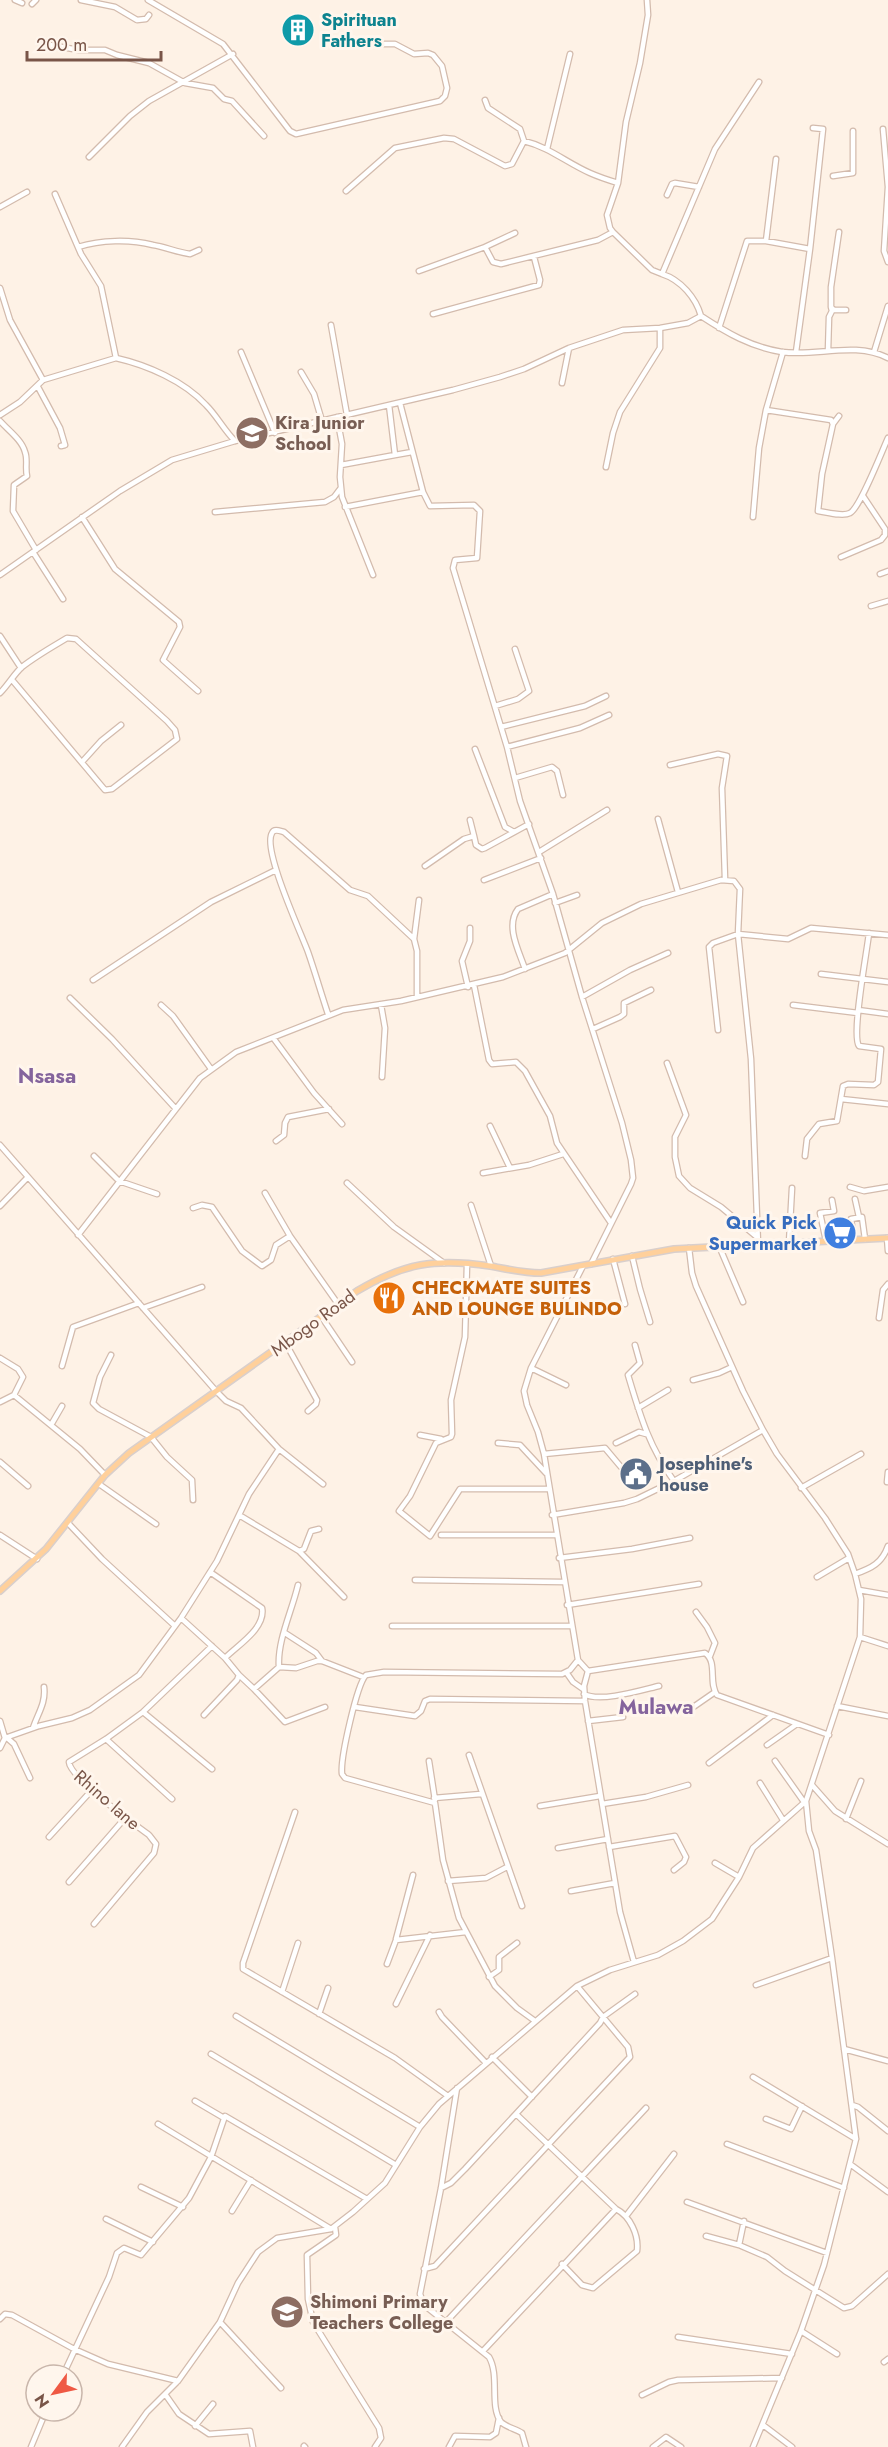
<svg xmlns="http://www.w3.org/2000/svg" width="888" height="2447" viewBox="0 0 888 2447" font-family="Jost,sans-serif">
	<style>
		.lines { fill: none; stroke-linecap: round; stroke-linejoin: round }
		.minor-casing { stroke: #d3bbad; stroke-width: 7 }
		.major-casing { stroke: #d9cfcc; stroke-width: 8 }
		.minor { stroke: #fff; stroke-width: 4.5 }
		.major { stroke: #ffd09b; stroke-width: 5 }
		.labels { text-anchor: middle; stroke-width: 6; stroke-linejoin: round; paint-order: stroke }
		.culture-label { font-size: 18px; font-weight: bold; fill: #0d838f; stroke: #fff6ed; text-anchor: start }
		.education-label { font-size: 18px; font-weight: bold; fill: #785e54; stroke: #fff6ed; text-anchor: start }
		.shop-label { font-size: 18px; font-weight: bold; fill: #366cbe; stroke: #fff6ed; text-anchor: end }
		.food-label { font-size: 18px; font-weight: bold; fill: #c56008; stroke: #fff6ed; text-anchor: start }
		.street-label { font-size: 18px; fill: #795548; stroke: #fff6ed }
		.service-label { font-size: 18px; font-weight: bold; fill: #4e5e75; stroke: #fff6ed; text-anchor: start }
		.quarter-label { font-size: 21px; font-weight: bold; fill: #84649d; stroke: #fff6ed }
	</style>
	<rect width="100%" height="100%" fill="#fef2e6"/>
	<g class="lines">
		<g class="minor-casing">
			<path id="minor" d="M 15,0 L 22,3
				M 81,0 L 115,7 L 137,20 L 146,19 L 149,15
				M 148,0 L 223,44 L 290,131 L 296,134 L 440,101 L 445,96 L 447,88 L 442,66 L 433,55 L 428,53 L 414,54 L 395,44 L 364,44 L 347,46
				M 647,0 L 648,15 L 640,63 L 626,122 L 618,183 L 607,215 L 610,228 L 613,232 L 652,270 L 662,274
				M 32,4 L 36,0
				M 44,44 L 79,50 L 105,50 L 117,55 L 149,63 L 185,83 L 213,88 L 224,99 L 232,101 L 264,136
				M 759,82 L 715,149 L 662,274 C 681,280 696,298 701,316 C 727,333 751,347 782,352 C 817,357 854,341 888,358
				M 485,100 L 488,108 L 520,129 L 524,141
				M 883,129 L 888,187 L 884,251 L 888,262
				M 547,149 L 570,54
				M 89,157 L 130,116 L 149,101 L 233,54
				M 833,176 L 853,173 L 853,131
				M 346,191 L 395,148 L 444,138 L 454,139 L 505,166 L 512,164 L 524,141 C 549,147 567,163 590,173 C 599,177 608,180 618,183
				M 55,194 L 81,254 L 101,286 L 116,358 C 147,365 184,381 206,405 C 217,416 224,430 235,441
				M 667,195 L 672,184 L 675,183 L 699,187
				M 0,207 L 27,192
				M 766,241 L 776,159
				M 78,247 C 101,240 129,239 153,245 C 165,247 177,252 190,254 L 199,250
				M 485,247 L 515,233
				M 419,271 L 485,247 L 493,262 L 501,264 L 598,240 L 613,232
				M 0,288 L 10,320 L 43,380 L 116,358
				M 831,307 L 831,287 L 839,232
				M 433,314 L 539,285 L 540,280 L 534,257
				M 331,325 L 347,415
				M 719,328 L 747,241 L 766,241 L 810,249
				M 828,351 L 829,317 L 832,311 L 831,307 L 834,310 L 846,310
				M 241,352 L 275,433
				M 796,352 L 810,249 L 823,129 L 813,128
				M 874,352 L 888,306
				M 301,372 L 314,394 L 322,421
				M 562,383 L 569,348
				M 38,387 L 60,428 L 65,445 L 61,446
				M 400,403 L 423,492
				M 766,410 L 831,420 L 833,424 L 822,474 L 818,511 C 826,512 843,517 850,513 C 860,508 882,451 888,438
				M 0,415 L 20,402 L 43,380
				M 337,417 L 342,444 L 340,477 L 342,497 L 373,575
				M 0,421 C 8,430 22,440 25,452 C 28,459 25,468 27,476 L 14,485 L 13,511 L 36,550
				M 833,424 L 839,416
				M 395,455 L 412,452
				M 341,465 L 395,455 L 389,405
				M 606,467 L 613,433 L 620,412 L 660,348 L 660,328
				M 345,507 L 423,492 L 430,506 L 474,505 L 480,511 L 477,558 L 455,560 L 453,568 L 507,747 L 520,801 L 553,894 L 582,997 L 622,1123 L 631,1160 L 633,1178 L 631,1184 L 591,1264
				M 215,512 L 325,502 L 334,497 L 340,489
				M 82,517 L 115,569 L 179,622 L 180,627 L 163,660 L 198,691
				M 753,517 L 759,448 L 766,410 L 783,352
				M 33,552 L 63,599
				M 841,557 L 881,540 L 885,535 L 885,529 L 863,496
				M 880,574 L 888,571
				M 0,575 L 120,491 L 172,460 L 235,441 L 453,390 L 500,377 L 524,369 L 569,348 L 623,330 L 660,328 L 688,323 L 701,316
				M 871,606 L 888,601
				M 0,636 L 21,668
				M 0,693 C 9,684 14,674 22,667 C 36,656 52,647 67,638 L 76,639 L 167,721 L 175,730 L 177,739 L 112,789 L 105,790 L 13,681
				M 495,706 L 518,699 L 529,691 L 515,649
				M 501,727 L 585,706 L 606,696
				M 507,747 L 580,728 L 609,715
				M 475,749 L 505,827 L 514,832
				M 82,762 L 101,741 L 121,725
				M 670,765 L 718,754 L 727,756 L 722,788 L 725,879
				M 515,778 L 552,767 L 557,771 L 563,795
				M 658,819 L 678,892
				M 470,820 L 474,836
				M 539,852 L 607,810
				M 425,866 L 464,839 L 474,836 L 476,845 L 482,849 L 485,848 L 529,824
				M 484,880 L 541,858
				M 555,903 L 577,895
				M 525,969 C 519,951 505,926 518,909 L 553,894
				M 821,974 L 888,982
				M 93,980 L 211,902 L 276,870
				M 474,985 L 489,1060 L 492,1064 L 516,1062 L 525,1071 L 550,1116 L 557,1143 L 611,1223
				M 468,987 L 462,961 L 470,941 L 470,928
				M 417,997 L 417,951 L 414,939 L 419,900
				M 582,997 L 630,970 L 668,953
				M 70,998 L 112,1039 L 176,1109
				M 161,1005 L 173,1016 L 211,1069
				M 381,1005 L 385,1028 L 382,1077
				M 793,1005 L 858,1013
				M 858,1010 L 888,1014
				M 328,1014 C 321,993 315,972 308,952 C 301,933 262,849 272,833 C 274,828 280,831 284,832 L 350,890 L 368,896 L 414,939
				M 593,1029 L 620,1017 L 624,1014 L 624,1003 L 651,990
				M 718,1030 L 709,947 L 713,943 L 738,934 L 751,1059 L 758,1244
				M 274,1039 L 314,1093 L 342,1124
				M 667,1063 L 686,1115 L 675,1137 L 675,1157 L 679,1176 L 690,1188 L 721,1207 L 757,1237
				M 841,1099 L 888,1104
				M 490,1126 L 510,1168
				M 276,1141 L 284,1135 L 285,1123 L 288,1117 L 329,1109
				M 0,1145 L 216,1391 L 226,1401 L 241,1408 L 279,1449 L 323,1484
				M 94,1156 L 119,1181 L 157,1194
				M 805,1156 L 807,1139 L 819,1124 L 837,1121 L 843,1086 L 848,1084 L 874,1085 L 878,1082 L 881,1049 L 859,1046 C 851,1035 867,952 869,933
				M 483,1173 L 529,1165 L 563,1154
				M 347,1183 L 394,1227 L 444,1263
				M 850,1187 L 864,1191 L 888,1187
				M 265,1193 L 290,1236 L 338,1304
				M 855,1199 L 859,1217
				M 471,1205 L 491,1266
				M 0,1206 L 28,1177
				M 193,1208 L 202,1205 L 212,1207 L 242,1251 L 262,1266 L 271,1260 L 276,1245 L 290,1236
				M 78,1235 L 200,1078 L 236,1052 L 343,1010 L 401,1001 L 503,977 L 565,953 L 602,923 L 641,904 L 721,880 L 734,881 L 740,889 L 738,934 L 788,939 L 811,928 L 888,935
				M 887,1238 L 888,1251
				M 854,1239 L 851,1219 L 862,1217 L 865,1239
				M 826,1241 L 820,1213 L 834,1211 L 832,1200
				M 789,1243 L 792,1188
				M 719,1246 L 743,1302
				M 632,1256 L 640,1289 L 650,1322
				M 613,1259 L 625,1304
				M 467,1264 L 465,1337 L 451,1400 L 452,1434 L 451,1437 L 436,1443 L 410,1496 L 399,1511 L 430,1536 L 460,1489 L 548,1489
				M 583,1266 L 531,1368 L 524,1391 L 527,1405 L 538,1432 L 544,1454 L 578,1660 L 588,1671 L 584,1686 L 585,1701 L 620,1912 L 634,1962
				M 143,1308 L 202,1287
				M 321,1316 L 352,1362
				M 879,1318 L 883,1290 L 888,1284
				M 285,1342 L 317,1400 L 316,1404 L 308,1411
				M 635,1345 L 640,1363 L 628,1375 C 640,1415 649,1447 674,1481
				M 111,1355 L 100,1377 L 93,1403 L 99,1409 L 151,1437 L 167,1457 L 192,1480 L 193,1500
				M 0,1358 L 18,1369 L 23,1377 L 14,1395 L 0,1402
				M 62,1366 L 73,1327 L 139,1303
				M 531,1368 L 566,1385
				M 693,1380 L 719,1373 L 732,1367
				M 14,1395 L 80,1449 L 105,1475
				M 638,1408 L 668,1390
				M 51,1425 L 62,1406
				M 420,1435 L 441,1439
				M 498,1443 L 520,1445 L 546,1473
				M 616,1443 L 639,1432 L 646,1434
				M 544,1454 L 605,1448 L 621,1467
				M 0,1462 L 28,1486
				M 887,1482 L 888,1472
				M 99,1484 L 156,1524
				M 801,1488 L 861,1454
				M 239,1515 L 299,1551 L 304,1549 L 311,1531 L 319,1529
				M 552,1515 L 624,1503 L 637,1499 L 674,1481 L 763,1430
				M 68,1523 L 102,1559 L 175,1626
				M 0,1535 L 37,1559
				M 441,1535 L 556,1535
				M 299,1551 L 344,1597
				M 559,1558 L 632,1549 L 690,1538
				M 210,1572 L 262,1608 C 266,1628 238,1645 225,1658
				M 855,1574 C 872,1568 882,1563 888,1546
				M 817,1577 L 849,1558
				M 415,1580 L 563,1582
				M 859,1590 L 888,1595
				M 567,1605 L 699,1584
				M 696,1612 L 707,1627 L 715,1643 L 710,1656
				M 181,1618 L 225,1658 L 239,1675 L 237,1680 L 204,1715
				M 392,1626 L 571,1626
				M 285,1633 L 316,1653 L 322,1661
				M 860,1637 L 888,1646
				M 279,1667 C 277,1641 292,1611 298,1585
				M 588,1671 L 705,1653 C 718,1662 708,1683 717,1695 L 829,1735
				M 566,1672 L 573,1682 L 583,1689
				M 239,1675 L 254,1689 L 279,1667 L 296,1668 L 317,1661 L 322,1661 L 363,1677
				M 254,1689 L 285,1722 L 325,1707
				M 584,1694 C 600,1703 642,1690 659,1686
				M 837,1706 L 888,1716
				M 355,1707 L 415,1716 L 421,1711 L 425,1701 L 430,1699 L 585,1701
				M 689,1710 L 715,1692
				M 143,1712 L 212,1769
				M 0,1721 L 5,1738 L 0,1748
				M 588,1721 L 623,1717
				M 33,1728 C 38,1713 46,1703 44,1687
				M 6,1737 L 14,1744 L 30,1778
				M 5,1738 L 39,1726 L 72,1718 L 90,1710 L 139,1675 L 181,1618 L 217,1561 L 249,1494 L 279,1449
				M 106,1739 L 172,1799
				M 767,1745 L 797,1724
				M 469,1755 L 522,1906
				M 429,1761 L 435,1800
				M 775,1761 L 804,1802
				M 709,1763 L 773,1715
				M 760,1783 L 783,1820
				M 812,1785 L 835,1811 L 888,1844
				M 434,1798 L 481,1794
				M 602,1804 L 646,1797 L 688,1785
				M 540,1806 L 600,1796
				M 295,1812 L 243,1963 L 243,1969 L 395,2058 L 448,2096
				M 846,1819 L 861,1781
				M 49,1837 L 92,1790
				M 609,1847 L 675,1836 L 686,1857 L 684,1862 L 674,1870
				M 558,1848 L 608,1839
				M 715,1863 L 739,1877
				M 448,1881 L 486,1878 L 507,1867
				M 69,1882 L 126,1817
				M 571,1891 L 615,1883
				M 94,1924 L 154,1853 L 156,1844 L 149,1835 C 134,1824 70,1778 69,1762 L 106,1739 L 143,1712 L 212,1646
				M 396,1939 L 413,1875
				M 387,1964 L 396,1940 L 466,1932
				M 489,1977 L 499,1970 L 499,1957 L 517,1943
				M 756,1985 L 832,1958
				M 282,1992 L 298,1943
				M 396,2004 L 430,1935
				M 439,2012 L 442,2017 L 486,2063
				M 319,2014 L 328,1988
				M 236,2016 L 420,2127
				M 535,2021 L 517,2008 L 495,1986 L 459,1918 L 443,1860 L 435,1803 L 345,1778 L 342,1774 C 340,1759 357,1684 366,1675 L 384,1672 L 562,1674 L 570,1670 L 578,1660
				M 844,2049 L 888,2061
				M 211,2054 L 396,2165
				M 492,2057 L 532,2097
				M 753,2077 L 856,2139
				M 457,2088 L 441,2188 L 420,2294 L 424,2305 L 489,2357 C 500,2376 489,2406 501,2422 C 506,2427 516,2429 522,2433 L 526,2447
				M 195,2101 L 224,2118
				M 852,2105 L 858,2107 L 888,2131
				M 516,2114 L 616,2209 C 630,2216 639,2235 637,2251 L 593,2288 L 582,2285 L 562,2264
				M 766,2119 L 791,2129 L 802,2106
				M 158,2124 L 331,2229
				M 727,2144 L 844,2188
				M 850,2164 L 888,2192
				M 141,2187 L 183,2207
				M 441,2188 L 451,2183 L 465,2169 L 600,2023 L 603,2017 L 635,1994
				M 687,2202 L 827,2253
				M 232,2211 L 251,2180
				M 626,2216 L 674,2154
				M 106,2219 L 153,2242
				M 335,2227 L 336,2235 L 307,2255 L 308,2299 L 313,2322 L 379,2428 L 381,2438 L 375,2447
				M 706,2236 L 739,2245 L 767,2257 L 785,2271 L 844,2308 L 852,2306 L 888,2274
				M 739,2245 L 744,2221
				M 424,2269 L 435,2266 L 630,2057 L 628,2047 L 577,1986
				M 0,2319 L 5,2314 L 12,2315 L 74,2349 L 108,2364 L 178,2381
				M 220,2322 L 281,2388
				M 446,2322 L 646,2108
				M 801,2331 L 837,2354
				M 678,2337 L 792,2354
				M 483,2351 L 616,2209
				M 884,2362 L 888,2359
				M 63,2375 L 109,2277 L 117,2253 L 124,2248 L 141,2255 L 189,2198 L 211,2157 L 225,2116 L 367,2199
				M 165,2394 L 179,2414 L 209,2434 L 250,2431 L 253,2447
				M 642,2395 L 669,2382 L 678,2380 L 782,2378
				M 763,2425 L 792,2447
				M 195,2426 L 213,2404
				M 304,2446 L 305,2447
				M 31,2447 L 46,2411
				M 122,2447 L 147,2412 L 178,2381 L 220,2322 L 238,2283 L 258,2252 L 277,2238 L 331,2229 L 353,2212 L 385,2183 L 420,2127 L 439,2104 L 577,1986 L 610,1970 L 658,1955 L 683,1941 L 712,1919 L 739,1877 L 753,1848 L 806,1801 L 860,1637 L 861,1599 L 855,1574 L 848,1554 L 825,1518 L 777,1454 L 763,1430 L 743,1391 L 696,1286 L 692,1273 L 689,1248
				M 449,2447 L 455,2436 L 490,2437 L 496,2433 L 499,2418
				M 653,2447 L 666,2437 L 681,2447
				M 753,2447 L 801,2331 L 824,2265 L 856,2139 L 832,1958 L 816,1850 L 809,1831 L 806,1801"/>
		</g>
		<g class="major-casing">
			<path id="major" d="M 0,1591 L 46,1549 L 105,1475 L 129,1453 L 357,1291 C 404,1263 435,1258 490,1266 C 507,1269 523,1273 541,1273 L 674,1249 L 888,1238"/>
		</g>
		<use href="#minor" class="minor"/>
		<use href="#major" class="major"/>
	</g>
	<defs>
		<g id="building-disc" transform="scale(1.725)"><circle r="9.5" fill="#0f9aa8" stroke="#fff6ed"/><path d="M-4-6H4V6H1V3H-1V6H-4ZM-2.5-4.3h1.7v1.8h-1.7ZM.8-4.3h1.7v1.8H.8ZM-2.5-1h1.7V.8h-1.7ZM.8-1h1.7V.8H.8Z" fill="#fff"/></g>
		<g id="school-disc" transform="scale(1.725)"><circle r="9.5" fill="#8d6e63" stroke="#fff6ed"/><path d="M0-5L7-2L0 1L-7-2ZM-4 1L0 2.5L4 1V4Q0 6-4 4Z" fill="#fff"/></g>
		<g id="supermarket-disc" transform="scale(1.725)"><circle r="9.5" fill="#3f7fe0" stroke="#fff6ed"/><path d="M-6-5.5h2.5l.6 2H6L4.5 2H-2.5L-4.4-4H-6ZM-1.5 3.2a1.3 1.3 0 1 0 .1 0ZM3 3.2a1.3 1.3 0 1 0 .1 0Z" fill="#fff"/></g>
		<g id="restaurant-disc" transform="scale(1.725)"><circle r="9.5" fill="#e8710a" stroke="#fff6ed"/><path d="M-5-6h1v4h1v-4h1v4h1v-4h1v5L-1.5 .5V6h-2V.5L-5-1ZM5-6V6H3V1.5H1.5Q1.5-4 5-6Z" fill="#fff"/></g>
		<g id="civic-disc" transform="scale(1.725)"><circle r="9.5" fill="#5c6f8a" stroke="#fff6ed"/><path d="M-.6-6.5H3V-4.5H.6V-3L4-1V1h2V6H-6V1h2V-1L-.6-3ZM-1.2 2.5V6h2.4V2.5Z" fill="#fff"/></g>
	</defs>
	<g fill-rule="evenodd">
		<use href="#building-disc" x="298" y="30"/>
		<use href="#school-disc" x="252" y="433"/>
		<use href="#supermarket-disc" x="840" y="1233"/>
		<use href="#restaurant-disc" x="389" y="1298"/>
		<use href="#civic-disc" x="636" y="1474"/>
		<use href="#school-disc" x="287" y="2312"/>
	</g>
	<g class="labels">
		<g class="culture-label">
			<text x="321" y="26">Spirituan<tspan x="321" dy="21">Fathers</tspan></text>
		</g>
		<g class="education-label">
			<text x="275" y="429">Kira Junior<tspan x="275" dy="21">School</tspan></text>
			<text x="310" y="2308">Shimoni Primary<tspan x="310" dy="21">Teachers College</tspan></text>
		</g>
		<g class="shop-label">
			<text x="817" y="1229">Quick Pick<tspan x="817" dy="21">Supermarket</tspan></text>
		</g>
		<g class="food-label">
			<text x="412" y="1294">CHECKMATE SUITES<tspan x="412" dy="21">AND LOUNGE BULINDO</tspan></text>
		</g>
		<g class="street-label">
			<text transform="translate(313 1323) rotate(-36)" y="6">Mbogo Road</text>
			<text transform="translate(107 1800) rotate(41)" y="6">Rhino lane</text>
		</g>
		<g class="service-label">
			<text x="659" y="1470">Josephine's<tspan x="659" dy="21">house</tspan></text>
		</g>
		<g class="quarter-label">
			<text x="47" y="1083">Nsasa</text>
			<text x="656" y="1714">Mulawa</text>
		</g>
	</g>
	<g transform="translate(54 2393) rotate(237)"><circle r="28" fill="#fff6ed" stroke="#c9b6ab" stroke-width="1.5"/>
	<path d="M0-4.5L10 22L0 15L-10 22Z" fill="#ef5944"/>
	<text y="-9" font-size="16" font-weight="bold" text-anchor="middle" fill="#795548">N</text>
	</g>
	<path d="M27 51v9h134v-9" fill="none" stroke="#795548" stroke-width="3"/>
	<text x="36" y="51" font-size="18" fill="#795548" stroke="#fff6ed" stroke-width="4.5" paint-order="stroke">200 m</text>
</svg>
